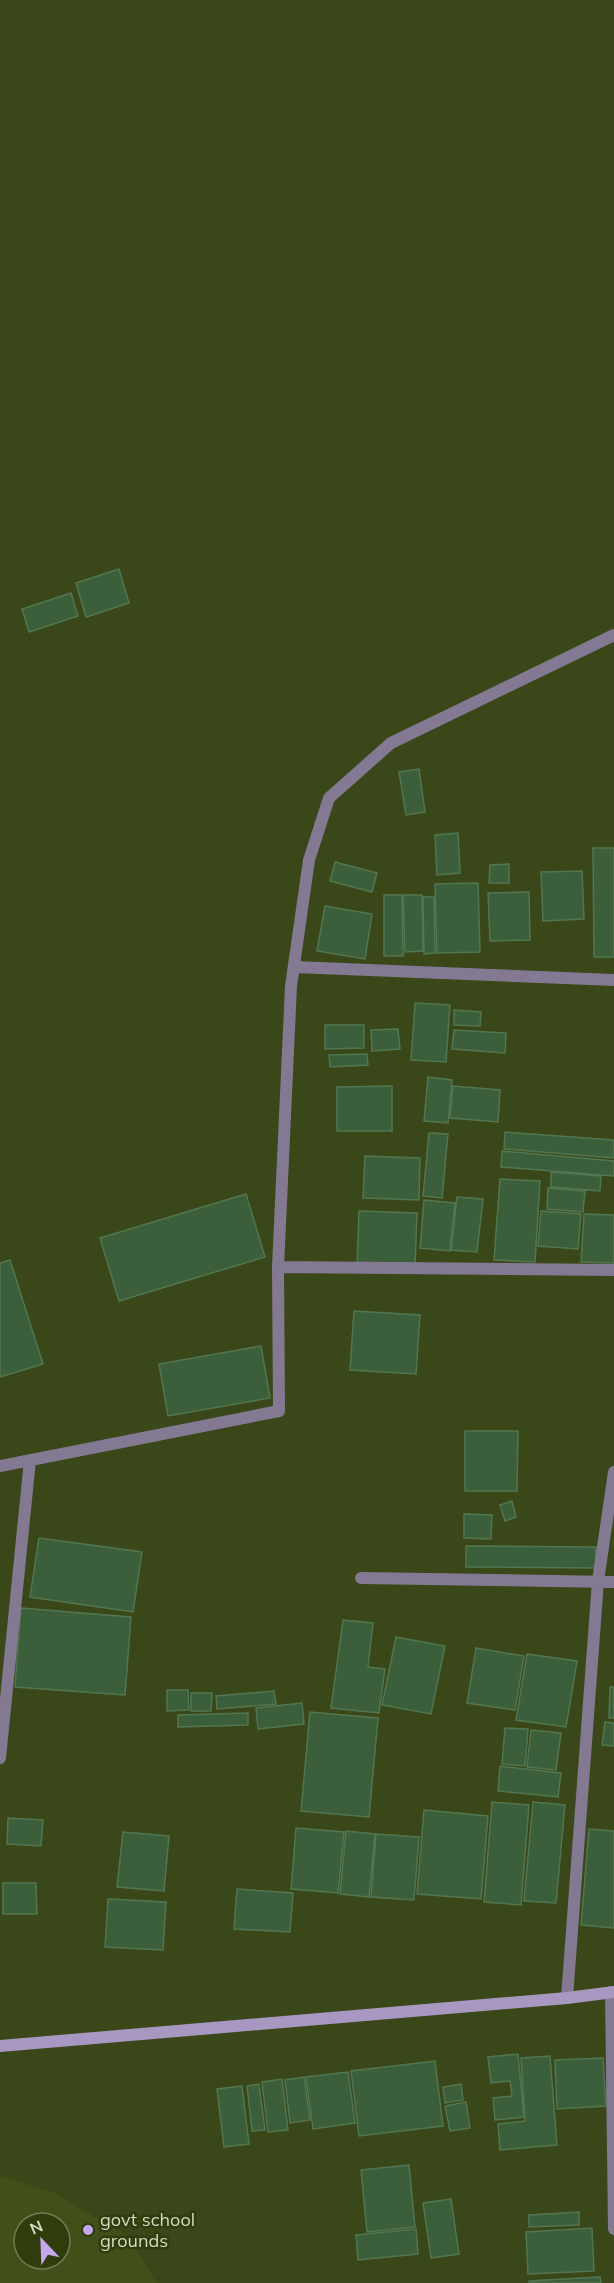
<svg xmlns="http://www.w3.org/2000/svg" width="614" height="2283" viewBox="0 0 614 2283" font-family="Mulish,sans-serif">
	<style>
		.built { fill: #415019; fill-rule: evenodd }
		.building { fill: #3c5f3b; stroke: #527650; stroke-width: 1.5 }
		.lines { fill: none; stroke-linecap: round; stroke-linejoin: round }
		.street { stroke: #837993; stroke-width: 12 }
		.secondary { stroke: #a898c1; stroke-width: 12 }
		.poi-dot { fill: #c5a6f0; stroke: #2f3c0c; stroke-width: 2 }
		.labels { text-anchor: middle; stroke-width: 5; stroke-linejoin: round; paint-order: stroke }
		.poi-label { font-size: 18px; fill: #d3dcc3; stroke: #2f3c0c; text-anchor: start }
	</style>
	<rect width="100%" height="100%" fill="#3a4718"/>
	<path class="built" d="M 0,2176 L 54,2193 L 128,2236 L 157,2283 L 0,2283 ZM 24,2223 L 60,2223 L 60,2259 L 24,2259 Z"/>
	<path class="building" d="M 119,569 L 129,603 L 86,617 L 76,583 Z
		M 71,593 L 78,616 L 29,632 L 22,609 Z
		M 419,769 L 425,812 L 406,815 L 399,772 Z
		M 458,833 L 460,873 L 437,875 L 435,835 Z
		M 593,848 L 614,848 L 614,957 L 594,957 Z
		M 335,862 L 377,873 L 372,892 L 330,881 Z
		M 509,864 L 509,883 L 489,883 L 490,865 Z
		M 582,871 L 584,919 L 543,921 L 541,872 Z
		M 478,883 L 480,952 L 437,953 L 435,884 Z
		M 529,892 L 530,940 L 490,941 L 488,893 Z
		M 384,895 L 402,895 L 403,956 L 384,956 Z
		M 403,895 L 422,895 L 423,951 L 405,952 Z
		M 423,897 L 434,897 L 435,953 L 424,954 Z
		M 325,906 L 372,914 L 365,959 L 317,951 Z
		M 415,1003 L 450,1005 L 446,1062 L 411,1060 Z
		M 454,1010 L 481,1012 L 480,1026 L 454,1025 Z
		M 325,1025 L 364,1025 L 364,1048 L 325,1049 Z
		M 398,1029 L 400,1049 L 372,1051 L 371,1030 Z
		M 454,1030 L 506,1033 L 505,1053 L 452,1049 Z
		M 367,1054 L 368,1065 L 330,1067 L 329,1055 Z
		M 428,1077 L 452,1080 L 448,1123 L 424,1121 Z
		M 392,1086 L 392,1131 L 337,1131 L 337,1087 Z
		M 453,1086 L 500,1090 L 498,1122 L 450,1118 Z
		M 505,1132 L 614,1140 L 614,1158 L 504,1149 Z
		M 429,1133 L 448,1134 L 442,1198 L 423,1196 Z
		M 502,1151 L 614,1161 L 614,1176 L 501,1167 Z
		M 365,1156 L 420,1158 L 419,1200 L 363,1198 Z
		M 551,1172 L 601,1176 L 600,1191 L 551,1187 Z
		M 500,1179 L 540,1181 L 535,1262 L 494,1260 Z
		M 548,1188 L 585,1191 L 583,1212 L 547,1209 Z
		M 246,1194 L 265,1257 L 119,1301 L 100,1238 Z
		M 457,1197 L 483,1199 L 477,1252 L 451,1250 Z
		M 424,1200 L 455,1203 L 450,1251 L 420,1248 Z
		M 359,1211 L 417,1213 L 415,1267 L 357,1265 Z
		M 541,1211 L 581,1214 L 578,1249 L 538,1246 Z
		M 584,1214 L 614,1215 L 614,1263 L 581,1262 Z
		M 10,1260 L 43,1364 L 0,1377 L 0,1263 Z
		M 354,1311 L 420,1315 L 416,1374 L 350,1370 Z
		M 261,1346 L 270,1398 L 168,1416 L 159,1364 Z
		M 465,1431 L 518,1431 L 517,1491 L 465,1491 Z
		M 512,1501 L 516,1517 L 505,1521 L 500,1505 Z
		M 464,1514 L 492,1515 L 491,1539 L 464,1538 Z
		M 39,1538 L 142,1552 L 133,1612 L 30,1597 Z
		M 466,1546 L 596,1547 L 595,1568 L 466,1567 Z
		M 21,1608 L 131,1617 L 125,1695 L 15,1687 Z
		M 343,1620 L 373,1623 L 368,1667 L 385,1669 L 379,1713 L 331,1708 Z
		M 396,1637 L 445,1646 L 431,1714 L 382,1705 Z
		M 476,1648 L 524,1656 L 515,1710 L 467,1703 Z
		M 527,1654 L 577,1661 L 566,1727 L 516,1720 Z
		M 610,1687 L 614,1687 L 614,1718 L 609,1718 Z
		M 167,1690 L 188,1690 L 189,1710 L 167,1711 Z
		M 274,1691 L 276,1704 L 217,1709 L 216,1696 Z
		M 191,1693 L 212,1693 L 211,1711 L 191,1711 Z
		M 302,1703 L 304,1724 L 258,1729 L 256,1708 Z
		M 310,1712 L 378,1718 L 369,1817 L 301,1811 Z
		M 248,1713 L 248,1725 L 178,1727 L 178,1715 Z
		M 605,1722 L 614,1723 L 614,1746 L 602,1745 Z
		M 505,1728 L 528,1729 L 525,1766 L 502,1764 Z
		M 531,1730 L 561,1733 L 556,1770 L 527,1767 Z
		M 500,1766 L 561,1773 L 558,1797 L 498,1791 Z
		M 492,1802 L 529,1805 L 521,1905 L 484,1902 Z
		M 533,1802 L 565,1805 L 556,1903 L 524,1901 Z
		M 424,1810 L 488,1816 L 481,1899 L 417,1894 Z
		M 8,1818 L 43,1820 L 41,1846 L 7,1844 Z
		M 296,1828 L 344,1832 L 338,1893 L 291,1889 Z
		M 589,1829 L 614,1831 L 614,1928 L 581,1925 Z
		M 346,1831 L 375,1834 L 369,1897 L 340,1894 Z
		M 123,1832 L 169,1836 L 164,1891 L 117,1887 Z
		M 376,1834 L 419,1837 L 414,1900 L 371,1897 Z
		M 3,1883 L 36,1883 L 37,1914 L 3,1914 Z
		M 237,1889 L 293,1893 L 290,1932 L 234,1929 Z
		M 108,1899 L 166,1902 L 163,1950 L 105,1947 Z
		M 518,2054 L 524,2117 L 495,2120 L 493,2098 L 512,2096 L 510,2081 L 491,2083 L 488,2057 Z
		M 550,2056 L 557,2145 L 500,2150 L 498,2124 L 525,2121 L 521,2058 Z
		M 603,2058 L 606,2106 L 557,2109 L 555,2060 Z
		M 435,2061 L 443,2126 L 359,2136 L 351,2071 Z
		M 348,2072 L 355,2123 L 313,2129 L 306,2077 Z
		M 304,2077 L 310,2120 L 290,2123 L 285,2080 Z
		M 282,2079 L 288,2130 L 268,2132 L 262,2082 Z
		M 259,2084 L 265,2130 L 252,2131 L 247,2086 Z
		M 461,2084 L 463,2100 L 445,2103 L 443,2087 Z
		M 242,2086 L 249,2144 L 224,2147 L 217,2089 Z
		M 466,2102 L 470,2128 L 450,2131 L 445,2106 Z
		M 409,2165 L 415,2227 L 367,2232 L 361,2170 Z
		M 451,2199 L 459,2254 L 431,2258 L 423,2203 Z
		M 579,2212 L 579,2225 L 529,2227 L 529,2215 Z
		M 592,2228 L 594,2271 L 528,2274 L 526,2232 Z
		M 416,2229 L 418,2254 L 358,2260 L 356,2235 Z
		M 600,2277 L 601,2283 L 529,2283 L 529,2281 Z"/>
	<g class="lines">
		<path class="street" d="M 295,967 L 614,980
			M 278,1267 L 291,986 L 309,860 L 329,798 L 391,743 L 614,635
			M 0,1466 L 279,1411 L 278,1267 L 614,1270
			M 361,1578 L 614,1582
			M 0,1758 L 30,1460
			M 611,1992 L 614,2229
			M 567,1998 L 598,1581 L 614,1472"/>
		<path class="secondary" d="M 0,2046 L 567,1998 L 614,1992"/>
	</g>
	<circle class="poi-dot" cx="88" cy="2230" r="6"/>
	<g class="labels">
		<g class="poi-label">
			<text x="100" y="2226">govt school<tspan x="100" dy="21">grounds</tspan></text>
		</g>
	</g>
	<g transform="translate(42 2241) rotate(337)"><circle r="28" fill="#2f3c0c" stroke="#717c55" stroke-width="1.5"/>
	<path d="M0-4.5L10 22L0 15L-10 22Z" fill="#c5a6f0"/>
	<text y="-9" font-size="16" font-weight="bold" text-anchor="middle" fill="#d3dcc3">N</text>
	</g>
</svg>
